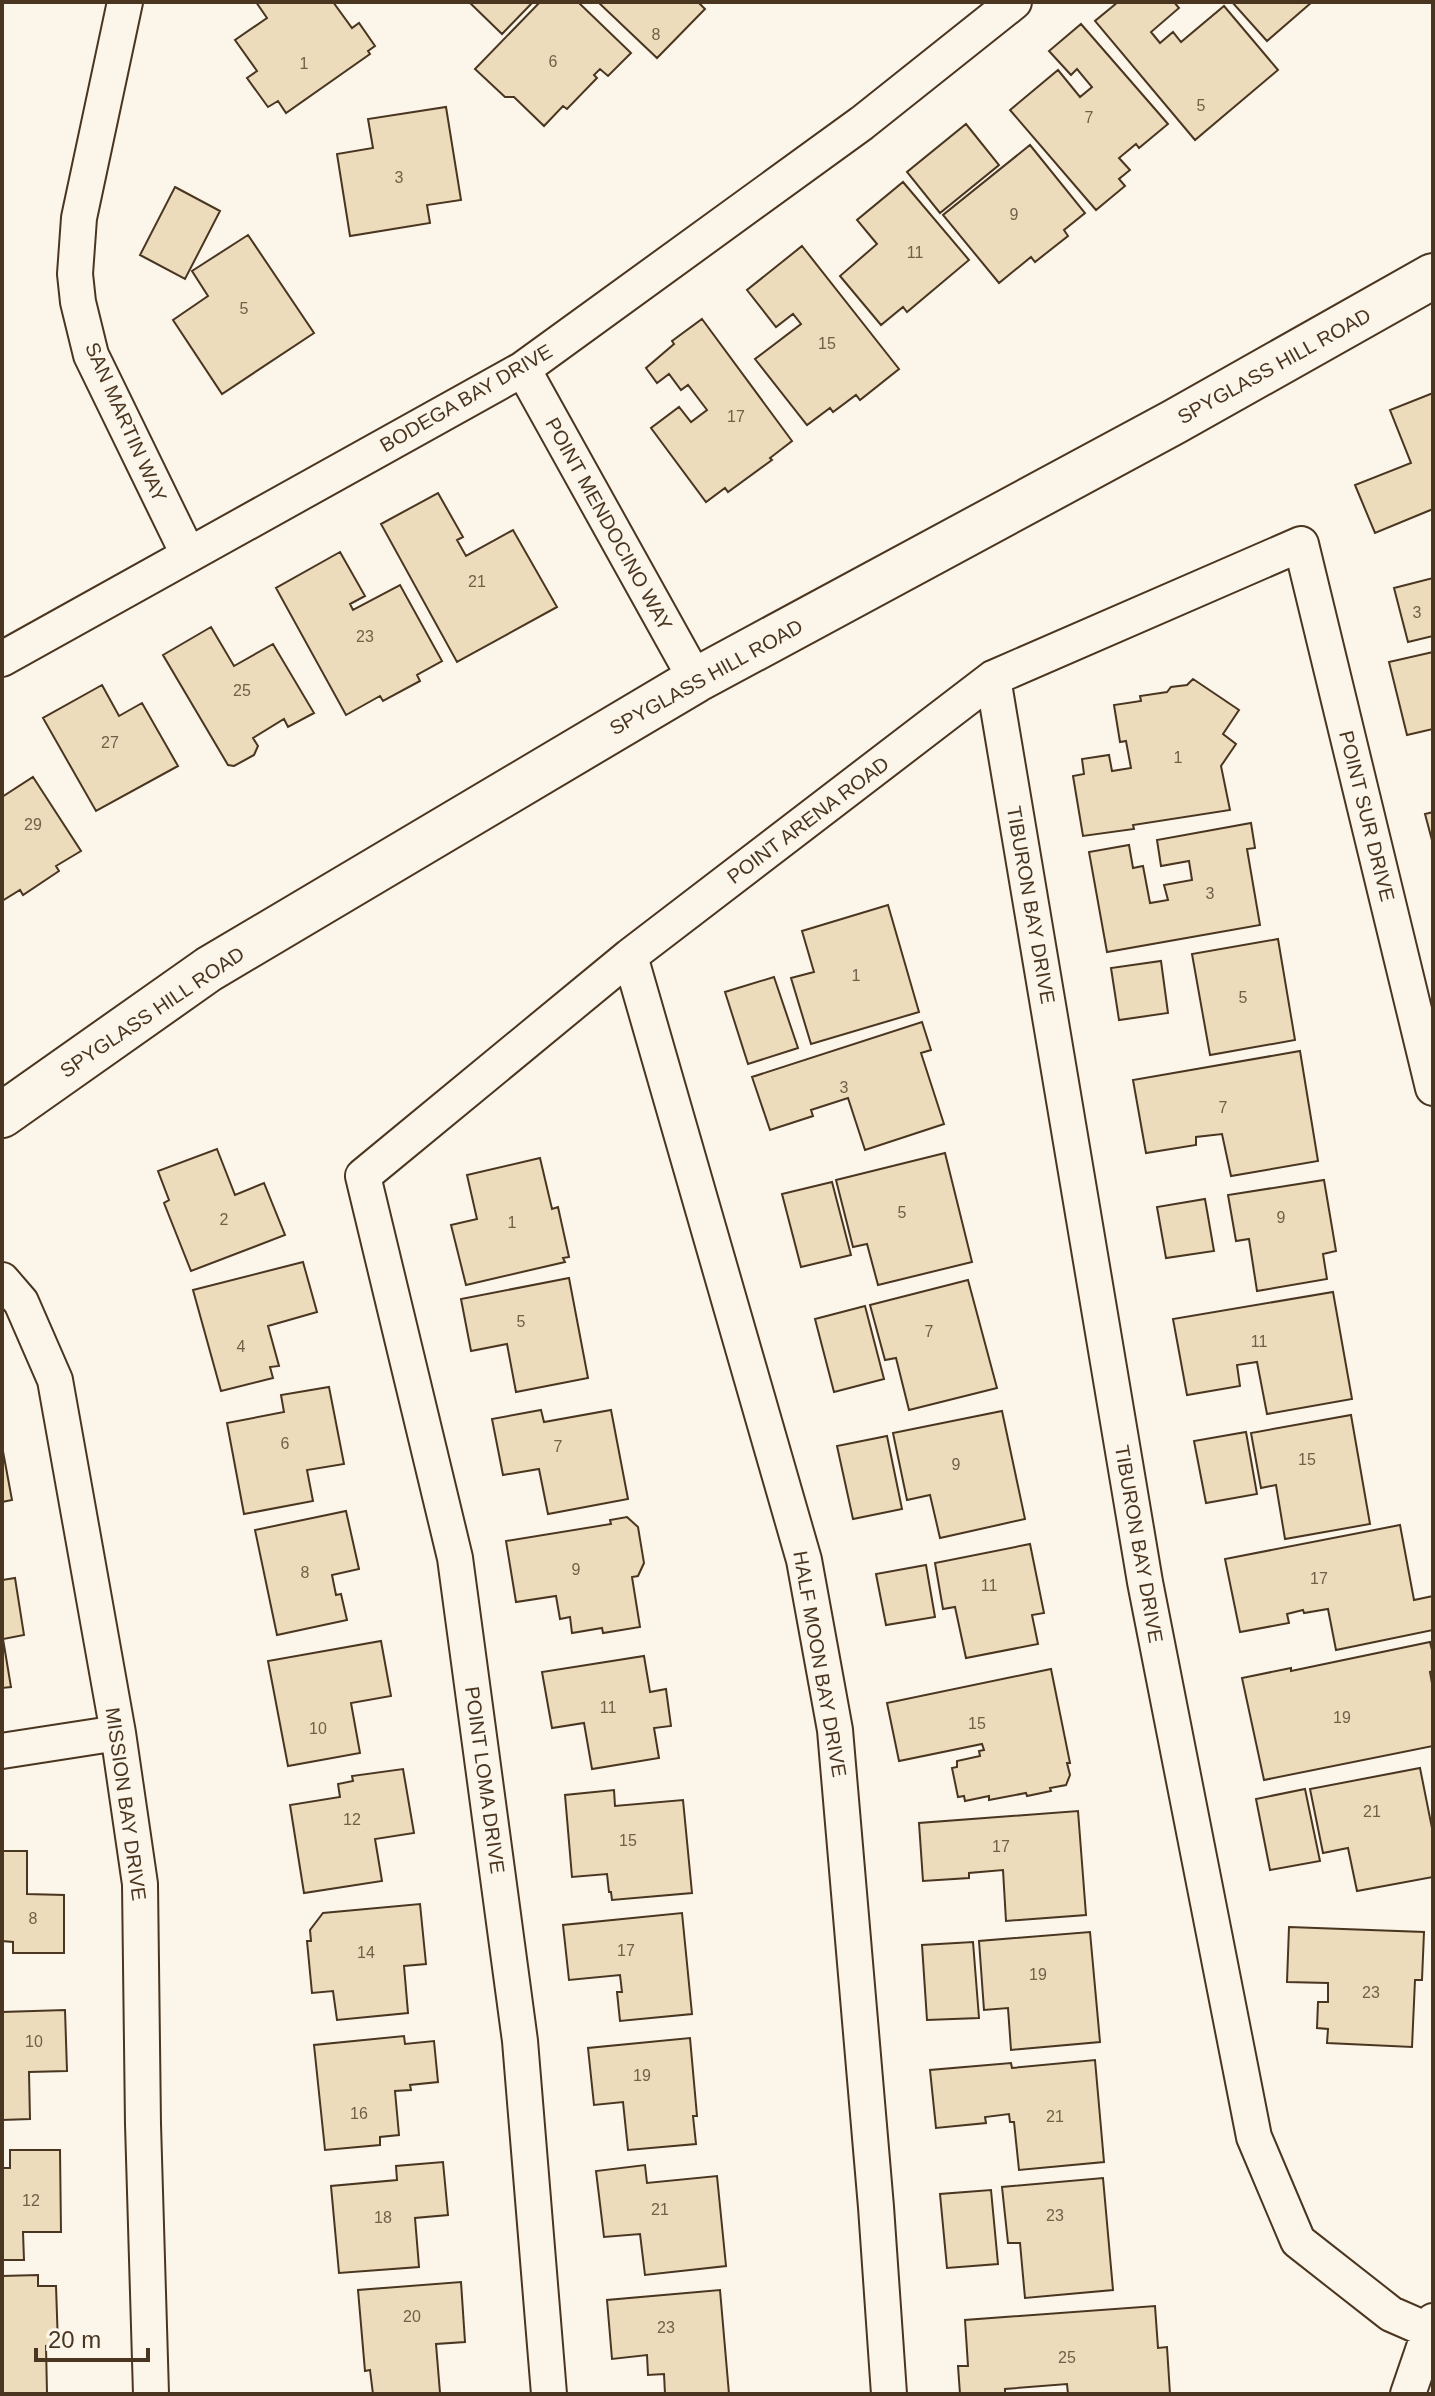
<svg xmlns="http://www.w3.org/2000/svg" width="1435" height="2396" viewBox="0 0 1435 2396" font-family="Arial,sans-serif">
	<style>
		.building { fill: #ecdcbc; stroke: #4a3520; stroke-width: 2 }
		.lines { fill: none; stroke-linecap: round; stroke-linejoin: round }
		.street-casing { stroke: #4a3520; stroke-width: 38 }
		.secondary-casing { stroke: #4a3520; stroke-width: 48 }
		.street { stroke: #fbf6e9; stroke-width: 34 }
		.secondary { stroke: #fbf6e9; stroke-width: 44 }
		.labels { text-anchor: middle; stroke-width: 6; stroke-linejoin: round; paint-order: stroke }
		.number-label { font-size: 16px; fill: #725f47 }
		.street-label { font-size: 20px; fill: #4a3520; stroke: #fbf6e9 }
	</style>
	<rect width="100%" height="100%" fill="#fbf6e9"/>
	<path class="building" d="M 256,2 L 333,2 L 352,28 L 359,23 L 375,46 L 368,51 L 370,54 L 286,113 L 278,101 L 268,107 L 247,78 L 257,71 L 235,40 L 267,18 Z
		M 469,2 L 533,2 L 502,34 Z
		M 540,2 L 578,2 L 631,53 L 608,76 L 600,69 L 594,75 L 597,78 L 567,109 L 563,106 L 544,126 L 514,97 L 505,97 L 475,69 Z
		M 598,2 L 698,2 L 705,9 L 657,58 Z
		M 1118,2 L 1174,2 L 1179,8 L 1151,32 L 1160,43 L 1173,32 L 1181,42 L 1224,6 L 1278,70 L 1195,140 L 1095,21 Z
		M 1232,2 L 1312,2 L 1267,41 Z
		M 1081,24 L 1168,124 L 1139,148 L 1136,144 L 1119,158 L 1130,170 L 1119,179 L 1125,186 L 1096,210 L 1010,110 L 1058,70 L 1080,97 L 1092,87 L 1077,69 L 1071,75 L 1049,51 Z
		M 446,107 L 461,200 L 427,205 L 430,223 L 350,236 L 337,154 L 373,148 L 368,119 Z
		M 966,124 L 999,165 L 940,213 L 907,172 Z
		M 1030,145 L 1085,213 L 1064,230 L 1068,236 L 1035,262 L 1031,257 L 999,283 L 943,215 Z
		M 903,182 L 969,260 L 907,312 L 903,307 L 881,325 L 840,276 L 877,244 L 857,220 Z
		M 175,187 L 220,211 L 185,279 L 140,255 Z
		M 248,235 L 314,333 L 222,394 L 173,320 L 208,296 L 192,271 Z
		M 802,246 L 899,369 L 860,400 L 856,395 L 833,412 L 830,408 L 807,425 L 755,359 L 801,324 L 793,314 L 776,327 L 747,290 Z
		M 702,319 L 792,441 L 770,458 L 772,460 L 728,492 L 725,488 L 706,502 L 651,428 L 679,407 L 691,422 L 707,410 L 688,385 L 681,390 L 669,374 L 657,383 L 646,368 L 674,344 L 672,341 Z
		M 1433,393 L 1433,509 L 1375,533 L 1355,485 L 1411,463 L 1390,410 Z
		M 438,493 L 463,537 L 457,540 L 466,556 L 513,530 L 557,607 L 457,662 L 381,524 Z
		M 340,552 L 365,596 L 350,604 L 353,610 L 400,585 L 442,661 L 417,675 L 420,681 L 383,701 L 380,696 L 346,715 L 276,588 Z
		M 1433,578 L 1433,636 L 1408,642 L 1394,588 Z
		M 211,627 L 234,666 L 273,644 L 314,713 L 288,727 L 284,719 L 253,738 L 258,746 L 254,755 L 234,766 L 228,765 L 163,655 Z
		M 1433,652 L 1433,729 L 1407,735 L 1389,662 Z
		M 1193,679 L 1239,710 L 1223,734 L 1236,744 L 1221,766 L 1230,810 L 1133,825 L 1134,829 L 1083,836 L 1073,776 L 1084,774 L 1082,759 L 1109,755 L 1112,771 L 1131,768 L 1126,741 L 1120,742 L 1114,705 L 1141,701 L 1140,696 L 1167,692 L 1171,687 L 1187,685 Z
		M 102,685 L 119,716 L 142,703 L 178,766 L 96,811 L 43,718 Z
		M 33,777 L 81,851 L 56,866 L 59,871 L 23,895 L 20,890 L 2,901 L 2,797 Z
		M 1433,812 L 1433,844 L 1425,814 Z
		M 1251,823 L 1255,848 L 1247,849 L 1260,925 L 1107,952 L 1089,852 L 1129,845 L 1133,868 L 1143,866 L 1150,903 L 1168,900 L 1164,885 L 1192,880 L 1189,861 L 1161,866 L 1157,840 Z
		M 888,905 L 919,1012 L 811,1044 L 791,978 L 814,972 L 802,931 Z
		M 1278,939 L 1295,1040 L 1210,1055 L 1192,954 Z
		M 1161,961 L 1168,1013 L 1119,1020 L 1111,968 Z
		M 774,977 L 798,1048 L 748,1064 L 725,992 Z
		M 922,1022 L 931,1050 L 921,1053 L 944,1124 L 865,1150 L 848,1098 L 811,1110 L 813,1116 L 770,1130 L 752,1077 Z
		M 1300,1051 L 1318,1161 L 1231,1176 L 1222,1134 L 1196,1137 L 1196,1145 L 1146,1153 L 1133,1080 Z
		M 217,1149 L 235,1195 L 264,1183 L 285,1235 L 191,1271 L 164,1203 L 169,1200 L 158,1171 Z
		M 945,1153 L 972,1262 L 878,1285 L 867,1244 L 853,1247 L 836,1180 Z
		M 540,1158 L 552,1209 L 558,1207 L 569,1257 L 563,1258 L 565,1262 L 466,1285 L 451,1225 L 477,1219 L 467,1175 Z
		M 1324,1180 L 1336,1251 L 1323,1254 L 1327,1279 L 1257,1291 L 1249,1239 L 1236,1241 L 1228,1195 Z
		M 832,1182 L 851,1255 L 801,1267 L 782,1194 Z
		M 1205,1199 L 1214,1251 L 1166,1258 L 1157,1207 Z
		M 303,1262 L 317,1312 L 268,1326 L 279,1366 L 270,1367 L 273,1378 L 221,1391 L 193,1290 Z
		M 569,1278 L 588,1378 L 516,1392 L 507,1344 L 471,1351 L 461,1299 Z
		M 968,1280 L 997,1388 L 909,1410 L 896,1358 L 885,1360 L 870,1305 Z
		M 1333,1292 L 1352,1399 L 1267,1414 L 1257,1362 L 1237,1365 L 1240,1386 L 1187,1395 L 1173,1319 Z
		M 865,1306 L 884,1379 L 834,1392 L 815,1319 Z
		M 329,1387 L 344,1464 L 307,1470 L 313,1501 L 244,1514 L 227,1423 L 284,1412 L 281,1395 Z
		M 541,1410 L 544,1422 L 611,1410 L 628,1499 L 548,1514 L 539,1469 L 503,1475 L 492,1419 Z
		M 1002,1411 L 1025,1519 L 940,1538 L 930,1495 L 907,1500 L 893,1433 Z
		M 1351,1415 L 1370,1524 L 1285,1539 L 1276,1485 L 1261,1488 L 1251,1433 Z
		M 1246,1432 L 1257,1494 L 1206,1503 L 1194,1441 Z
		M 887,1436 L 902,1509 L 853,1519 L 837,1446 Z
		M 2,1446 L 12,1500 L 2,1502 Z
		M 346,1511 L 359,1569 L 332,1575 L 336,1595 L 341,1594 L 347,1620 L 277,1635 L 255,1530 Z
		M 627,1517 L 638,1527 L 644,1563 L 638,1576 L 632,1577 L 640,1627 L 603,1633 L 602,1628 L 572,1633 L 570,1617 L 560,1619 L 556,1596 L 516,1602 L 506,1541 L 611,1524 L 610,1520 Z
		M 1400,1525 L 1414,1600 L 1433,1596 L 1433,1630 L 1336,1650 L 1328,1609 L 1304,1613 L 1303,1610 L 1287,1614 L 1289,1623 L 1240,1632 L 1225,1559 Z
		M 1030,1544 L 1044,1613 L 1032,1615 L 1038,1644 L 966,1658 L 955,1607 L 943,1609 L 935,1563 Z
		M 926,1565 L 935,1617 L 886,1625 L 876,1574 Z
		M 15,1578 L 24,1635 L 3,1639 L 11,1687 L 2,1688 L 2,1580 Z
		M 381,1641 L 391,1696 L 351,1703 L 360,1753 L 288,1766 L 268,1661 Z
		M 1430,1642 L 1433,1654 L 1433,1671 L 1430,1672 L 1433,1689 L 1433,1746 L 1264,1780 L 1242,1678 L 1291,1668 L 1291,1671 Z
		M 644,1656 L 650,1692 L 666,1689 L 671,1726 L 654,1728 L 659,1758 L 592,1769 L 584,1723 L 552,1728 L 542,1672 Z
		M 1051,1669 L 1070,1763 L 1067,1763 L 1070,1775 L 1066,1785 L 1050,1788 L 1051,1791 L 1027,1796 L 1026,1793 L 989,1800 L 989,1796 L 965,1801 L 964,1796 L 958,1797 L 952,1768 L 957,1767 L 957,1761 L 980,1756 L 979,1751 L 984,1750 L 982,1744 L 899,1761 L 887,1703 Z
		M 1420,1768 L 1433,1833 L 1433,1877 L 1357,1891 L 1348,1848 L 1323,1853 L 1310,1789 Z
		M 403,1769 L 414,1833 L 375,1839 L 382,1881 L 304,1893 L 290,1805 L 340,1797 L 338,1784 L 353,1781 L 352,1776 Z
		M 1305,1789 L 1320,1861 L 1270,1870 L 1256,1799 Z
		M 614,1790 L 615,1806 L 683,1800 L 692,1893 L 612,1900 L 611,1892 L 609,1892 L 607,1874 L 572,1877 L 565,1795 Z
		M 1078,1811 L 1086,1915 L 1006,1921 L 1003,1870 L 969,1873 L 969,1878 L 923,1881 L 919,1823 Z
		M 2,1851 L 27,1851 L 27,1894 L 64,1895 L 64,1953 L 13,1953 L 13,1942 L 2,1941 Z
		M 420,1904 L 426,1964 L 404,1966 L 408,2013 L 337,2020 L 333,1991 L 312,1993 L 307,1941 L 311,1941 L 310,1930 L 323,1913 Z
		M 682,1913 L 692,2014 L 620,2021 L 617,1992 L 622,1992 L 620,1975 L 569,1980 L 563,1925 Z
		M 1289,1927 L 1424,1932 L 1422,1980 L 1415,1980 L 1412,2047 L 1327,2043 L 1328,2029 L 1317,2028 L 1318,2002 L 1328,2002 L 1328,1983 L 1287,1982 Z
		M 1090,1932 L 1100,2042 L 1011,2050 L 1008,2008 L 984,2010 L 979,1941 Z
		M 973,1942 L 979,2018 L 927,2020 L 922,1945 Z
		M 65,2010 L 67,2071 L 29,2072 L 30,2119 L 2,2120 L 2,2012 Z
		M 404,2036 L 405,2044 L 434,2041 L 438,2082 L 410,2085 L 411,2090 L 395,2091 L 399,2135 L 380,2137 L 380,2145 L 325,2150 L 314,2045 Z
		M 690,2038 L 697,2116 L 693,2116 L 696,2144 L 628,2150 L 623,2102 L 594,2105 L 588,2048 Z
		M 1095,2060 L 1104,2162 L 1019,2170 L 1014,2122 L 1010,2122 L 1009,2114 L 985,2117 L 986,2123 L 936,2128 L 930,2070 L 1011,2063 L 1012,2068 Z
		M 10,2150 L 60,2150 L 61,2232 L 23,2232 L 24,2260 L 2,2260 L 2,2168 L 10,2168 Z
		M 443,2162 L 448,2215 L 415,2218 L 419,2267 L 339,2273 L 331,2186 L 397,2180 L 396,2166 Z
		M 645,2165 L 647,2183 L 717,2176 L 726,2266 L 645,2275 L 640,2234 L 604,2237 L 596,2171 Z
		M 1103,2178 L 1113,2290 L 1025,2298 L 1020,2243 L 1008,2243 L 1002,2187 Z
		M 991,2190 L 998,2264 L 947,2268 L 940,2194 Z
		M 38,2275 L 38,2286 L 56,2286 L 58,2345 L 46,2346 L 47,2393 L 2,2394 L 2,2276 Z
		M 461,2282 L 465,2342 L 436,2344 L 440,2393 L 373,2394 L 370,2370 L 365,2371 L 358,2290 Z
		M 720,2290 L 729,2394 L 665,2394 L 664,2374 L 648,2375 L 647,2355 L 612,2359 L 607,2300 Z
		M 1155,2306 L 1158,2348 L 1167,2347 L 1170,2394 L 1068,2394 L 1067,2384 L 1005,2389 L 1005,2394 L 960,2394 L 958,2366 L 968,2366 L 965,2320 Z"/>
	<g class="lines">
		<g class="street-casing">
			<path id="street" d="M 125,2 L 79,218 L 75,274 L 78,302 L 91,355 L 188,554
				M 523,369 L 696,680
				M 2,659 L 523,369 L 862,123 L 1014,2
				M 993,678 L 1145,1582 L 1254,2137 L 1298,2241 L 1391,2314 L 1430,2331
				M 630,956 L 804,1560 L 835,1730 L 876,2207 L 889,2394
				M 2,1280 L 21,1302 L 55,1380 L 118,1733 L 140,1884 L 143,2124 L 151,2394
				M 2,1751 L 118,1733
				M 549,2394 L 520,2041 L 455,1558 L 363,1176 L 630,956 L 993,678 L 1301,544 L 1433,1088
				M 1408,2394 L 1433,2321"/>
		</g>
		<g class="secondary-casing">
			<path id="secondary" d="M 2,1115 L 209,969 L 696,680 L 1174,422 L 1433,276"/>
		</g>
		<use href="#street" class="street"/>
		<use href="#secondary" class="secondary"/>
	</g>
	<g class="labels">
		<g class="number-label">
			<text x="656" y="40">8</text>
			<text x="553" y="67">6</text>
			<text x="304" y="69">1</text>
			<text x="1201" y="111">5</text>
			<text x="1089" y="123">7</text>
			<text x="399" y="183">3</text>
			<text x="1014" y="220">9</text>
			<text x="915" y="258">11</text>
			<text x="244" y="314">5</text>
			<text x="827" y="349">15</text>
			<text x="736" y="422">17</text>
			<text x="477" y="587">21</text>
			<text x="1417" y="618">3</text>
			<text x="365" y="642">23</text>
			<text x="242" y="696">25</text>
			<text x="110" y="748">27</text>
			<text x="1178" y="763">1</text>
			<text x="33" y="830">29</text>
			<text x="1210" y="899">3</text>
			<text x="856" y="981">1</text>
			<text x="1243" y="1003">5</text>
			<text x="844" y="1093">3</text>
			<text x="1223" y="1113">7</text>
			<text x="902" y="1218">5</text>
			<text x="1281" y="1223">9</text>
			<text x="224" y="1225">2</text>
			<text x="512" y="1228">1</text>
			<text x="521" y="1327">5</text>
			<text x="929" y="1337">7</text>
			<text x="1259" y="1347">11</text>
			<text x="241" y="1352">4</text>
			<text x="285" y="1449">6</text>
			<text x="558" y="1452">7</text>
			<text x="1307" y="1465">15</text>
			<text x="956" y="1470">9</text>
			<text x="576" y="1575">9</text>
			<text x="305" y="1578">8</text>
			<text x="1319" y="1584">17</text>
			<text x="989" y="1591">11</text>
			<text x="608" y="1713">11</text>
			<text x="1342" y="1723">19</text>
			<text x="977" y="1729">15</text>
			<text x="318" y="1734">10</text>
			<text x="1372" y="1817">21</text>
			<text x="352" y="1825">12</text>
			<text x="628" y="1846">15</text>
			<text x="1001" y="1852">17</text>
			<text x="33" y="1924">8</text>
			<text x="626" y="1956">17</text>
			<text x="366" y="1958">14</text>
			<text x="1038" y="1980">19</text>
			<text x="1371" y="1998">23</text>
			<text x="34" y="2047">10</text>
			<text x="642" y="2081">19</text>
			<text x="359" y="2119">16</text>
			<text x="1055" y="2122">21</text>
			<text x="31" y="2206">12</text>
			<text x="660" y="2215">21</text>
			<text x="1055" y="2221">23</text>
			<text x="383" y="2223">18</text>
			<text x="412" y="2322">20</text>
			<text x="666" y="2333">23</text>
			<text x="1067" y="2363">25</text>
		</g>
		<g class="street-label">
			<text transform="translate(1274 366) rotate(-29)" y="7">SPYGLASS HILL ROAD</text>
			<text transform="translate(466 398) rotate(-30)" y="7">BODEGA BAY DRIVE</text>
			<text transform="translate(126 422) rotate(66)" y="7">SAN MARTIN WAY</text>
			<text transform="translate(609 524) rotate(61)" y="7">POINT MENDOCINO WAY</text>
			<text transform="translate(706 677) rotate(-29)" y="7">SPYGLASS HILL ROAD</text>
			<text transform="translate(1367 816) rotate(76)" y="7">POINT SUR DRIVE</text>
			<text transform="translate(808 820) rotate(-37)" y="7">POINT ARENA ROAD</text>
			<text transform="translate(1031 905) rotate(80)" y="7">TIBURON BAY DRIVE</text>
			<text transform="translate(152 1012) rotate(-34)" y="7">SPYGLASS HILL ROAD</text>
			<text transform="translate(1139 1544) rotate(80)" y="7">TIBURON BAY DRIVE</text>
			<text transform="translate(820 1664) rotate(80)" y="7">HALF MOON BAY DRIVE</text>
			<text transform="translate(485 1780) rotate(82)" y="7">POINT LOMA DRIVE</text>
			<text transform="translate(126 1804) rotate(82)" y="7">MISSION BAY DRIVE</text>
		</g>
	</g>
	<rect width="1435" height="2396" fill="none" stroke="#4a3520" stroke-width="8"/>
	<path d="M36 2348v12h112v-12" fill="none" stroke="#4a3520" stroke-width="4"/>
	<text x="48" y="2348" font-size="24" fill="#4a3520" stroke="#fbf6e9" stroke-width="6" paint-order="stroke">20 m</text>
</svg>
